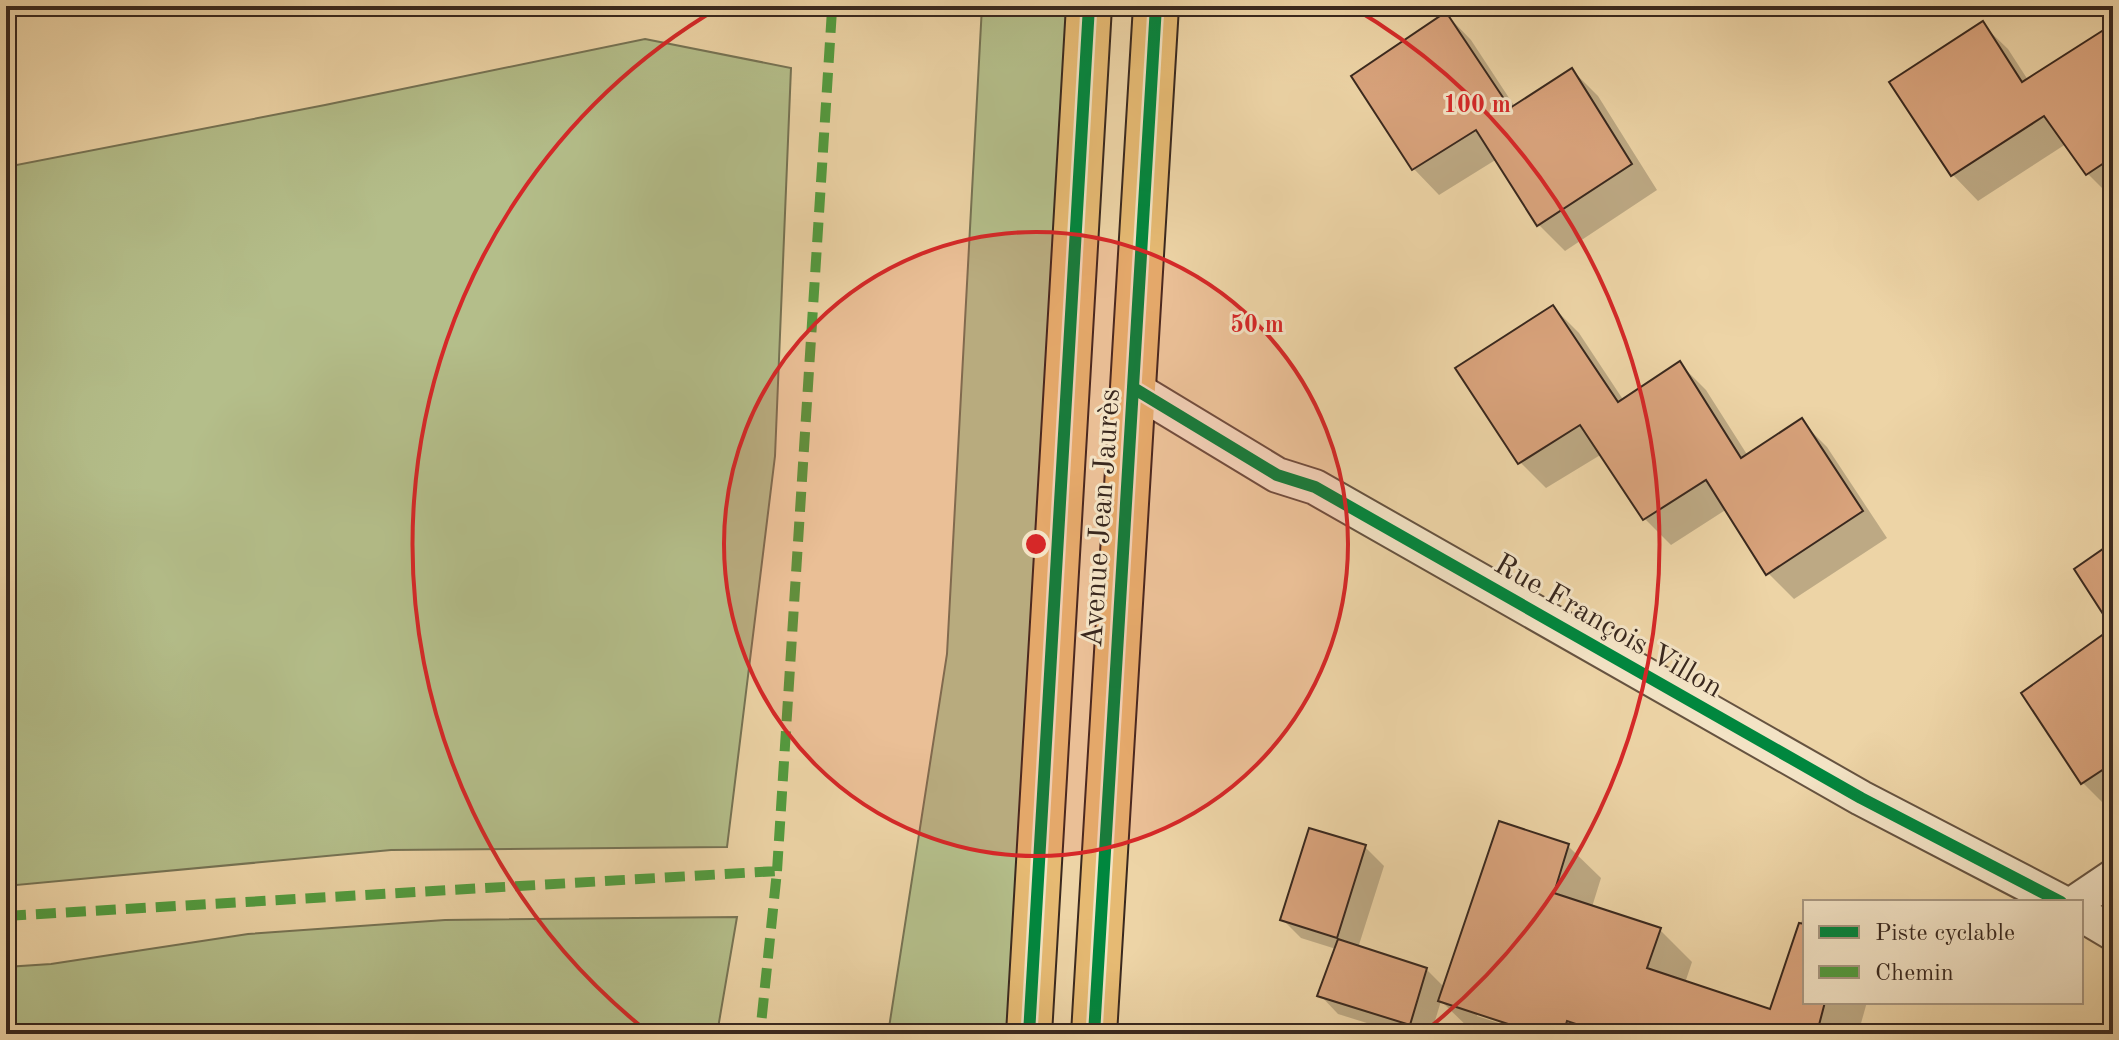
<svg xmlns="http://www.w3.org/2000/svg" width="2119" height="1040" viewBox="0 0 2119 1040" font-family="'Old Standard TT',serif">
	<style>
		.green { fill: #b4be8a; stroke: #767354; stroke-width: 2 }
		.shadow { fill: #0003; fill-rule: evenodd }
		.lines { fill: none; stroke-linecap: round; stroke-linejoin: round }
		.stream { stroke: #737e72; stroke-width: 12 }
		.building { fill: #d9a37c; stroke: #39281e; stroke-width: 2 }
		.minor-casing { stroke: #665340; stroke-width: 38 }
		.primary-casing { stroke: #39281e; stroke-width: 48 }
		.minor { stroke: #f3e3c5; stroke-width: 34 }
		.primary { stroke: #e6ba73; stroke-width: 44 }
		.quiet { stroke: #529c3f; stroke-width: 10; stroke-dasharray: 20 10; stroke-linecap: butt }
		.cycleway-casing { stroke: #f3e3c5; stroke-width: 17 }
		.cycleway { stroke: #00873e; stroke-width: 12 }
		.ring { fill: none; stroke: #d62828; stroke-width: 4 }
		.labels { text-anchor: middle; stroke-width: 6; stroke-linejoin: round; paint-order: stroke }
		.street-label { font-size: 30px; fill: #39281e; stroke: #f3e3c5 }
		.centre { fill: #d62828; stroke: #f3e3c5; stroke-width: 4 }
		.ring-label { font-size: 24px; text-anchor: middle; font-weight: bold; fill: #d62828; stroke: #f3e3c5; stroke-width: 6; stroke-linejoin: round; paint-order: stroke }
	</style>
	<rect width="100%" height="100%" fill="#edd4a6"/>
	<filter id="stains"><feTurbulence type="fractalNoise" baseFrequency=".0025" numOctaves="4"/><feColorMatrix values="0 0 0 0 .2 0 0 0 0 .09 0 0 0 0 .02 0 0 0 .5 -.17"/></filter>
	<radialGradient id="worn" r=".72"><stop offset=".6" stop-color="#630" stop-opacity="0"/><stop offset="1" stop-color="#630" stop-opacity=".3"/></radialGradient>
	<path class="green" d="M 982,6 L 1074,6 L 1012,1034 L 888,1034 L 947,654 Z
		M 645,39 L 791,68 L 775,456 L 727,847 L 391,850 L 6,886 L 6,167 L 325,105 Z
		M 737,917 L 717,1034 L 6,1034 L 6,967 L 51,964 L 248,934 L 445,920 Z"/>
	<path class="shadow" d="M 1446,14 L 1471,40 L 1515,107 L 1572,70 L 1598,96 L 1657,190 L 1565,251 L 1539,225 L 1497,159 L 1439,195 L 1414,169 L 1354,76 Z
		M 1982,24 L 2008,49 L 2028,80 L 2113,26 L 2113,199 L 2087,173 L 2066,144 L 1978,201 L 1953,175 L 1892,83 Z
		M 1553,307 L 1579,333 L 1624,401 L 1680,364 L 1706,390 L 1748,456 L 1801,421 L 1827,447 L 1887,538 L 1794,599 L 1768,573 L 1727,509 L 1671,545 L 1645,519 L 1602,454 L 1546,488 L 1520,462 Z
		M 2113,630 L 2113,806 L 2109,809 L 2083,783 L 2023,694 Z
		M 1568,846 L 1601,878 L 1592,907 L 1659,929 L 1692,962 L 1685,983 L 1771,1012 L 1805,911 L 1805,1002 L 1867,1002 L 1858,1034 L 1475,1034 L 1441,1001 L 1431,1034 L 1402,1034 L 1338,1014 L 1320,995 L 1336,949 L 1301,938 L 1282,919 L 1365,847 L 1384,866 L 1358,948 L 1426,969 L 1445,988 ZM 1477,1012 L 1521,1026 L 1520,1030 L 1477,1016 Z"/>
	<g class="lines">
		<path class="stream" d="M 970,6 L 972,9"/>
	</g>
	<path class="building" d="M 1446,12 L 1510,108 L 1572,68 L 1632,164 L 1537,226 L 1476,130 L 1412,170 L 1351,76 Z
		M 1983,21 L 2022,82 L 2113,24 L 2113,157 L 2086,175 L 2044,116 L 1951,176 L 1889,82 Z
		M 1553,305 L 1618,402 L 1680,361 L 1741,458 L 1802,418 L 1863,511 L 1766,575 L 1706,480 L 1643,520 L 1580,425 L 1518,464 L 1455,368 Z
		M 2113,542 L 2113,763 L 2081,784 L 2021,693 L 2112,628 L 2074,569 Z
		M 1499,821 L 1569,844 L 1554,893 L 1661,928 L 1647,968 L 1770,1009 L 1799,923 L 1805,924 L 1805,1002 L 1825,1002 L 1819,1025 L 1826,1028 L 1825,1034 L 1606,1034 L 1567,1021 L 1563,1034 L 1508,1034 L 1511,1025 L 1438,1001 Z
		M 1309,828 L 1366,845 L 1337,938 L 1280,920 Z
		M 1338,939 L 1427,968 L 1410,1025 L 1317,996 Z"/>
	<g class="lines">
		<g class="minor-casing">
			<path id="minor" d="M 1135,389 L 1277,475 L 1315,487 L 1861,798 L 2061,902
				M 2076,902 L 2113,877
				M 2081,914 L 2113,933"/>
		</g>
		<g class="primary-casing">
			<path id="primary" d="M 1029,1034 L 1089,6
				M 1094,1034 L 1156,6"/>
		</g>
		<use href="#minor" class="minor"/>
		<use href="#primary" class="primary"/>
		<path class="quiet" d="M 777,871 L 832,10 L 795,6
			M 6,916 L 777,871 L 760,1034"/>
		<g class="cycleway-casing">
			<path id="cycleway" d="M 1135,389 L 1277,475 L 1315,487 L 1861,798 L 2061,902
				M 1029,1034 L 1089,6
				M 1094,1034 L 1156,6"/>
		</g>
		<use href="#cycleway" class="cycleway"/>
	</g>
	<circle cx="1036" cy="544" r="312" fill="#d62828" fill-opacity=".12"/>
	<g class="ring">
		<circle cx="1036" cy="544" r="312"/>
		<path d="M648 1032A623 623 0 0 1 720 7M1352 7A623 623 0 0 1 1424 1032"/>
	</g>
	<g class="labels">
		<g class="street-label">
			<text transform="translate(1100 518) rotate(-86)" y="10">Avenue Jean Jaurès</text>
			<text transform="translate(1609 625) rotate(30)" y="10">Rue François Villon</text>
		</g>
	</g>
	<circle cx="1036" cy="544" r="12" class="centre"/>
	<g class="ring-label">
		<text x="1477" y="112">100 m</text>
		<text x="1257" y="332">50 m</text>
	</g>
	<rect width="2119" height="1040" fill="none" stroke="#edd4a6" stroke-width="32"/>
	<rect x="8" y="8" width="2103" height="1024" fill="none" stroke="#39281e" stroke-width="4"/>
	<rect x="16" y="16" width="2087" height="1008" fill="none" stroke="#39281e" stroke-width="2"/>
	<rect x="1803" y="900" width="280" height="104" fill="#f3e3c5" stroke="#a99882" stroke-width="2"/>
	<rect x="1819" y="926" width="40" height="12" fill="#00873e" stroke="#a99882" stroke-width="2"/>
	<text x="1875" y="940" font-size="24" fill="#39281e">Piste cyclable</text>
	<rect x="1819" y="966" width="40" height="12" fill="#529c3f" stroke="#a99882" stroke-width="2"/>
	<text x="1875" y="980" font-size="24" fill="#39281e">Chemin</text>
	<rect width="100%" height="100%" filter="url(#stains)"/>
	<rect width="100%" height="100%" fill="url(#worn)"/>
</svg>
